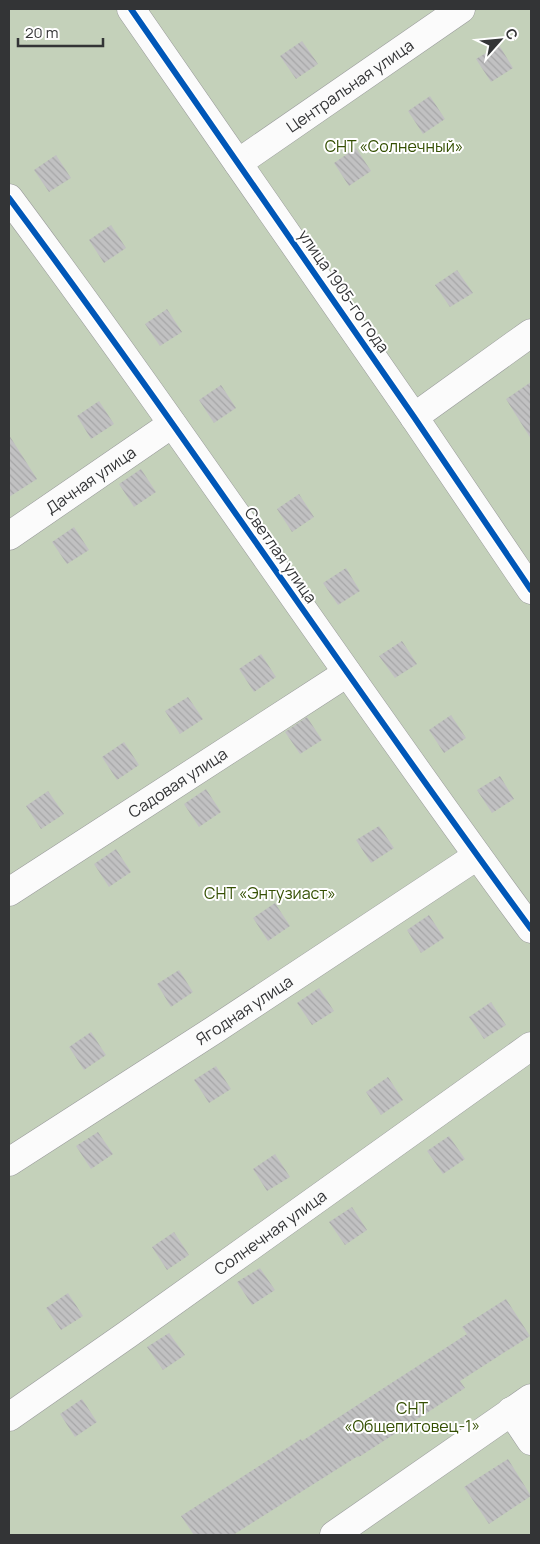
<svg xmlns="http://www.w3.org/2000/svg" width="540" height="1544" viewBox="0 0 540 1544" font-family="Manrope,sans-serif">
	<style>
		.garden { fill: #c4d1ba }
		.building { fill: url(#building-back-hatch) }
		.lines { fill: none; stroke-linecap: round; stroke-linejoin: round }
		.minor-casing { stroke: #999a9b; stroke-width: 29 }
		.tertiary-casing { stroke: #999a9b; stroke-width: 29 }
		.minor { stroke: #fbfbfb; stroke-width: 28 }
		.tertiary { stroke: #fbfbfb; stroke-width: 28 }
		.cycleway-casing { stroke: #fff; stroke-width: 9 }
		.cycleway { stroke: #0057b8; stroke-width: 6 }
		.labels { text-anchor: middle; stroke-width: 4; stroke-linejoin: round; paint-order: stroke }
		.street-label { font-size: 16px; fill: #333436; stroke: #fff }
		.park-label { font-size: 16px; fill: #344f02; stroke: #fff }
	</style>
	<defs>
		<pattern id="building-back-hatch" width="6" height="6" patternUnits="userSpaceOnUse" patternTransform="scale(1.25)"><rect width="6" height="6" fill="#c1c1c2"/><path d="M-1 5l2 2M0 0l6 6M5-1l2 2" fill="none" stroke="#a6a6a7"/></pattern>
	</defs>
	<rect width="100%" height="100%" fill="#e3e5e7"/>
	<path class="garden" d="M 9,9 L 531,9 L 531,1535 L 9,1535 Z"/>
	<path class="building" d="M 302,41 L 318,64 L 296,79 L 280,56 Z
		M 499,45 L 513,68 L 491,82 L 476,59 Z
		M 430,96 L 445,119 L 423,134 L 408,111 Z
		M 356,148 L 371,171 L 349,186 L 334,163 Z
		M 56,155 L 71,178 L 49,192 L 34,170 Z
		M 111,225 L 126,248 L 104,263 L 89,240 Z
		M 457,270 L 473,293 L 450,307 L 435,285 Z
		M 167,309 L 182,332 L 160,346 L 145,324 Z
		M 531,382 L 531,439 L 506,399 Z
		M 221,385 L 236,408 L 214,423 L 199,400 Z
		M 99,401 L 114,424 L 91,439 L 77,416 Z
		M 9,435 L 37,479 L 9,497 Z
		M 141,469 L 156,492 L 134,507 L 119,484 Z
		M 299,494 L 314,517 L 292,532 L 277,509 Z
		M 74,527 L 89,550 L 67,564 L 52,542 Z
		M 346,568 L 360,591 L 338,605 L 323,583 Z
		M 402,641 L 417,664 L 395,678 L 379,656 Z
		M 261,654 L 276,677 L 254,692 L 239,669 Z
		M 188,697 L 203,719 L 180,734 L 165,711 Z
		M 451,715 L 466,738 L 444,753 L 429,730 Z
		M 307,717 L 322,740 L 300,754 L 285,732 Z
		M 124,742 L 139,765 L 117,780 L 102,757 Z
		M 500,776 L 514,799 L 492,813 L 477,790 Z
		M 206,789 L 221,812 L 199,827 L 184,804 Z
		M 48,791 L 64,814 L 41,829 L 26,806 Z
		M 379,826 L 394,848 L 371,863 L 356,840 Z
		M 116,849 L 131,872 L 109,887 L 94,864 Z
		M 275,903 L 290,926 L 268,941 L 253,918 Z
		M 429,915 L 444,938 L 421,953 L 407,930 Z
		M 179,970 L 193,992 L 171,1007 L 157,984 Z
		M 319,988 L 334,1011 L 312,1025 L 297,1003 Z
		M 491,1002 L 506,1025 L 484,1039 L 469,1017 Z
		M 91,1032 L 106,1055 L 84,1070 L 69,1047 Z
		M 216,1066 L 231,1089 L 209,1103 L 194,1080 Z
		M 388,1077 L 403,1100 L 381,1115 L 366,1092 Z
		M 98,1132 L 113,1154 L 91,1169 L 76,1146 Z
		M 449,1136 L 465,1159 L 443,1174 L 427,1151 Z
		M 275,1154 L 290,1177 L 267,1191 L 253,1169 Z
		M 352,1207 L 367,1230 L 345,1245 L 329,1222 Z
		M 174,1232 L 189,1255 L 167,1270 L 152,1247 Z
		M 260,1268 L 275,1290 L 252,1305 L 237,1282 Z
		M 68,1293 L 83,1316 L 61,1330 L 46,1308 Z
		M 506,1299 L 530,1336 L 460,1381 L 465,1388 L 359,1457 L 358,1456 L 233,1535 L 194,1535 L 181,1516 L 301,1439 L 302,1441 L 467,1334 L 462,1327 Z
		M 169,1333 L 185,1355 L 163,1370 L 147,1347 Z
		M 82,1399 L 97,1422 L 75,1437 L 60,1414 Z
		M 508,1459 L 531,1496 L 489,1524 L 464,1487 Z"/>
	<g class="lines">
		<g class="minor-casing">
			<g id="minor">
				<path id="s1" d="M 238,163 L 461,9"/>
				<path d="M 9,198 C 188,438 353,688 531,929"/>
				<path d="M 414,417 L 531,333"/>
				<path id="s2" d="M 9,536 L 172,424"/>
				<path id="s3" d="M 9,892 L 347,673"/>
				<path id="s4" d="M 9,1162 L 214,1030 L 477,856"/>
				<path d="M 511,1411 L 531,1441"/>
				<path id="s5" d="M 9,1417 L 128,1334 L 531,1046"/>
				<path d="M 334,1535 L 531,1398"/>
			</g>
		</g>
		<g class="tertiary-casing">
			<path id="tertiary" d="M 131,9 L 414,417 L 531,590"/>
		</g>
		<use href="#minor" class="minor"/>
		<use href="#tertiary" class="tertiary"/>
		<g class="cycleway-casing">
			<path id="cycleway" d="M 131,9 L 414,417 L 531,590
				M 9,198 C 188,438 353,688 531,929"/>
		</g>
		<use href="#cycleway" class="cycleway"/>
	</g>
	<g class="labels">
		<g class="street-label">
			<text dy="6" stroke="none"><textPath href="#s1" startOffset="136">Центральная улица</textPath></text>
			<text transform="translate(344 291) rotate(55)" y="6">улица 1905-го года</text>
			<text dy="6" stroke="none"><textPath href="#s2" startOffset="99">Дачная улица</textPath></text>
			<text transform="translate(281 555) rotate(55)" y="6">Светлая улица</text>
			<text dy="6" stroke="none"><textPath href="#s3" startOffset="201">Садовая улица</textPath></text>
			<text dy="6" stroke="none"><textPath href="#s4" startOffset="280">Ягодная улица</textPath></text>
			<text dy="6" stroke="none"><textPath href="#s5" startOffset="320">Солнечная улица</textPath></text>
		</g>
		<g class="park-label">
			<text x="394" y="152">СНТ «Солнечный»</text>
			<text x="270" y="899">СНТ «Энтузиаст»</text>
			<text x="412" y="1414">СНТ<tspan x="412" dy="18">«Общепитовец-1»</tspan></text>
		</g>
	</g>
	<rect width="540" height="1544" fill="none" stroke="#333436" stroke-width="20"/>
	<g transform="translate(500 40) rotate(63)" stroke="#ffffff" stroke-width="4" paint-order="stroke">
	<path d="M0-4L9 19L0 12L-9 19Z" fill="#333436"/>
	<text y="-8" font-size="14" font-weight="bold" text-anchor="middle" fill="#333436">С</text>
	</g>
	<path d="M18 38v8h85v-8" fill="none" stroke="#333436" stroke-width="2.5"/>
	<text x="25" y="38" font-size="15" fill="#333436" stroke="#ffffff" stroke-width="4" paint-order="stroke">20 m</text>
</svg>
